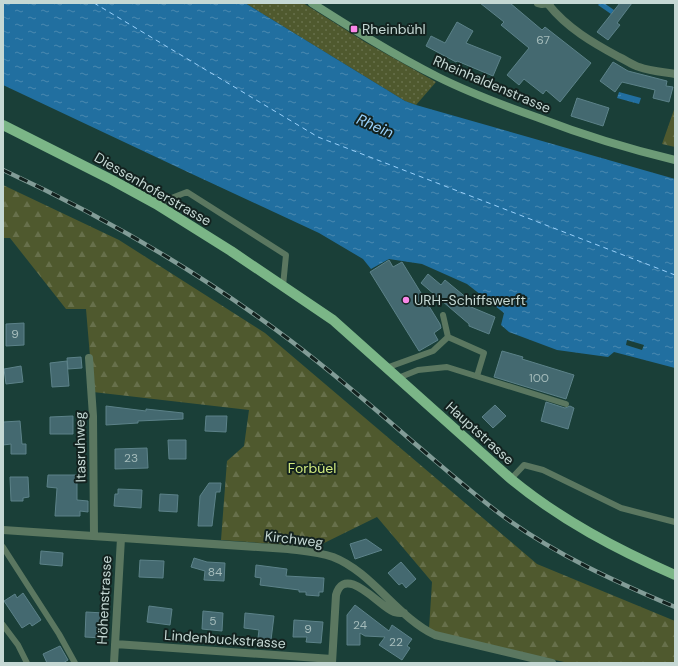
<svg xmlns="http://www.w3.org/2000/svg" width="678" height="666" viewBox="0 0 678 666" font-family="'DM Sans',sans-serif">
	<style>
		.forest { fill: url(#forest-firs) }
		.park { fill: url(#park-dots) }
		.water { fill: url(#water-ripples) }
		.pier { fill: #1a3f38 }
		.lines { fill: none; stroke-linecap: round; stroke-linejoin: round }
		.ferry { stroke: #99d0fa; stroke-width: 1; stroke-dasharray: 5 4; stroke-linecap: butt }
		.building { fill: #446970; stroke: #5c8289 }
		.lane { stroke: #5b7760; stroke-width: 6 }
		.street { stroke: #5b7760; stroke-width: 8 }
		.secondary { stroke: #6d9b77; stroke-width: 8 }
		.primary { stroke: #7bb687; stroke-width: 10 }
		.rail-casing { stroke: #829c97; stroke-width: 4.5 }
		.rail { stroke: #13221f; stroke-width: 3; stroke-dasharray: 9; stroke-linecap: butt }
		.poi-dot { fill: #fa87e8; stroke: #13221f; stroke-width: 1.5 }
		.labels { text-anchor: middle; stroke-width: 4; stroke-linejoin: round; paint-order: stroke }
		.number-label { font-size: 12px; fill: #a5bcbb }
		.poi-label { font-size: 14px; fill: #c5d8d4; stroke: #13221f; text-anchor: start }
		.street-label { font-size: 14px; fill: #c5d8d4; stroke: #13221f }
		.park-label { font-size: 14px; fill: #d2eb7f; stroke: #13221f }
		.water-label { font-size: 15px; font-style: italic; fill: #99d0fa; stroke: #13221f }
	</style>
	<defs>
		<pattern id="forest-firs" width="22" height="20" patternUnits="userSpaceOnUse"><rect width="22" height="20" fill="#4f592e"/><path d="M5 1l3.5 6h-7zM16 11l3.5 6h-7z" fill="#67704b"/></pattern>
		<pattern id="park-dots" width="8" height="8" patternUnits="userSpaceOnUse"><rect width="8" height="8" fill="#4f592e"/><path d="M2 2h.1M6 6h.1" fill="none" stroke="#67704b" stroke-width="1.8" stroke-linecap="round"/></pattern>
		<pattern id="water-ripples" width="26" height="14" patternUnits="userSpaceOnUse"><rect width="26" height="14" fill="#216fa0"/><path d="M2 4q2-2 4 0t4 0M15 11q2-2 4 0t4 0" fill="none" stroke="#4a89b0"/></pattern>
	</defs>
	<rect width="100%" height="100%" fill="#1a3f38"/>
	<path class="forest" d="M 675,107 L 675,147 L 662,144 Z
		M 3,185 L 119,240 L 265,333 L 537,564 L 675,621 L 675,663 L 569,663 L 452,638 L 429,629 L 432,582 L 377,517 L 316,547 L 221,540 L 227,461 L 244,446 L 249,410 L 93,392 L 86,309 L 66,309 L 10,238 L 3,238 Z"/>
	<path class="park" d="M 245,3 L 303,3 L 365,42 L 436,82 L 416,105 L 405,101 Z"/>
	<path class="water" d="M 3,3 L 245,3 L 405,101 L 416,105 L 675,179 L 675,368 L 614,352 L 608,357 L 557,350 L 509,332 L 501,325 L 504,313 L 467,284 L 422,264 L 389,259 L 371,269 L 363,259 L 319,233 L 192,174 L 3,85 Z
		M 600,3 L 604,3 L 614,10 L 611,14 L 598,5 Z
		M 619,92 L 641,98 L 639,104 L 617,98 Z"/>
	<path class="pier" d="M 627,340 L 644,345 L 642,350 L 626,345 Z"/>
	<g class="lines">
		<path class="ferry" d="M 94,3 L 318,137 L 675,275"/>
	</g>
	<path class="building" d="M 480,3 L 510,3 L 542,30 L 545,27 L 591,63 L 560,102 L 546,90 L 543,94 L 524,79 L 519,85 L 507,75 L 529,48 L 501,25 L 504,22 Z
		M 620,3 L 632,3 L 617,23 L 620,25 L 608,40 L 597,32 Z
		M 457,22 L 473,31 L 466,43 L 501,57 L 493,76 L 457,61 L 456,62 L 426,46 L 431,36 L 445,43 Z
		M 613,62 L 628,71 L 667,81 L 666,86 L 673,87 L 669,102 L 653,98 L 655,90 L 622,82 L 615,92 L 600,81 Z
		M 577,98 L 609,108 L 603,126 L 571,116 Z
		M 389,260 L 393,267 L 402,262 L 440,324 L 441,328 L 434,333 L 438,340 L 419,351 L 370,272 Z
		M 428,274 L 441,285 L 445,280 L 474,304 L 471,307 L 495,317 L 489,334 L 469,326 L 469,324 L 421,283 Z
		M 24,323 L 24,345 L 6,346 L 6,324 Z
		M 502,351 L 523,357 L 522,359 L 574,375 L 566,399 L 494,377 Z
		M 81,357 L 82,368 L 68,369 L 67,358 Z
		M 67,361 L 69,386 L 52,387 L 50,363 Z
		M 21,366 L 23,382 L 6,384 L 4,369 Z
		M 546,402 L 565,408 L 570,406 L 574,408 L 568,429 L 541,421 Z
		M 495,405 L 506,416 L 493,428 L 482,417 Z
		M 106,406 L 146,411 L 146,409 L 183,413 L 183,419 L 138,421 L 138,423 L 106,425 Z
		M 73,416 L 73,434 L 50,434 L 50,417 Z
		M 206,416 L 227,416 L 226,432 L 205,431 Z
		M 20,421 L 22,444 L 26,444 L 26,454 L 11,454 L 11,444 L 3,445 L 3,422 Z
		M 168,440 L 186,440 L 186,459 L 169,459 Z
		M 147,448 L 148,468 L 115,469 L 115,449 Z
		M 48,475 L 77,475 L 77,500 L 88,501 L 88,512 L 80,511 L 80,516 L 55,516 L 57,488 L 47,487 Z
		M 10,477 L 28,477 L 29,497 L 23,498 L 23,501 L 11,501 Z
		M 209,483 L 221,483 L 220,492 L 216,492 L 212,526 L 198,526 L 200,496 Z
		M 118,489 L 142,490 L 141,508 L 114,506 L 115,494 L 118,494 Z
		M 160,494 L 178,495 L 177,512 L 159,511 Z
		M 366,539 L 382,550 L 355,559 L 350,544 Z
		M 41,551 L 63,553 L 62,566 L 40,564 Z
		M 194,558 L 207,562 L 225,563 L 224,581 L 204,580 L 205,571 L 191,567 Z
		M 140,560 L 164,561 L 163,578 L 139,577 Z
		M 401,562 L 416,579 L 406,588 L 402,583 L 399,585 L 388,573 Z
		M 256,565 L 287,569 L 286,576 L 324,578 L 323,592 L 319,592 L 319,596 L 306,595 L 306,592 L 299,592 L 299,590 L 260,585 L 261,578 L 255,577 Z
		M 23,593 L 41,620 L 32,626 L 30,623 L 22,628 L 4,601 L 15,594 L 17,598 Z
		M 355,605 L 389,631 L 392,625 L 412,639 L 407,646 L 410,648 L 402,660 L 379,645 L 385,637 L 365,636 L 360,633 L 360,645 L 347,645 L 347,615 Z
		M 149,606 L 172,609 L 170,625 L 147,622 Z
		M 203,611 L 223,613 L 222,631 L 202,629 Z
		M 86,612 L 104,613 L 103,638 L 85,637 Z
		M 245,613 L 274,616 L 271,640 L 258,638 L 259,630 L 244,628 Z
		M 294,620 L 323,622 L 321,643 L 306,642 L 307,637 L 293,637 Z
		M 60,646 L 68,660 L 63,663 L 47,663 L 43,654 Z"/>
	<g class="lines">
		<path class="lane" d="M 156,204 L 187,192 L 286,255 L 283,286
			M 448,337 L 484,353 L 477,376
			M 386,368 L 433,351 L 448,337 L 443,315
			M 398,378 L 418,370 L 447,367 L 566,404
			M 511,479 L 524,465 L 543,470 L 621,508 L 675,522
			M 3,547 L 59,634 L 75,663
			M 3,625 L 18,645 L 27,663"/>
		<path class="street" d="M 538,3 L 542,4 L 550,3
			M 548,4 C 567,28 593,43 619,57 C 626,60 632,65 639,67 C 650,71 663,72 675,74
			M 89,358 L 93,416 L 94,536
			M 3,530 L 288,549 C 303,551 318,552 333,557 C 372,572 397,617 435,635 L 552,663
			M 115,644 L 332,659
			M 114,663 L 121,538
			M 332,663 L 336,595 C 345,563 380,607 394,612 C 397,613 401,613 404,613"/>
		<path class="secondary" d="M 312,3 C 353,29 394,55 438,77 C 470,93 505,106 539,118 C 583,135 629,149 675,160"/>
		<path class="primary" d="M 3,125 L 112,180 L 156,204 L 231,251 L 333,320 L 511,479 C 561,520 616,549 675,575"/>
		<g class="rail-casing">
			<path id="rail" d="M 3,170 C 105,217 202,274 291,341 C 333,373 373,407 413,442 C 444,468 474,495 507,519 C 559,556 616,582 675,607"/>
		</g>
		<use href="#rail" class="rail"/>
	</g>
	<g class="poi-dot">
		<rect x="350" y="25" width="8" height="8" rx="2"/>
		<circle cx="406" cy="300" r="4"/>
	</g>
	<g class="labels">
		<g class="number-label">
			<text x="543" y="44">67</text>
			<text x="15" y="338">9</text>
			<text x="539" y="382">100</text>
			<text x="131" y="462">23</text>
			<text x="215" y="576">84</text>
			<text x="213" y="625">5</text>
			<text x="360" y="629">24</text>
			<text x="308" y="633">9</text>
			<text x="396" y="646">22</text>
		</g>
		<g class="poi-label">
			<text x="362" y="34">Rheinbühl</text>
			<text x="414" y="305">URH-Schiffswerft</text>
		</g>
		<g class="street-label">
			<text transform="translate(492 84) rotate(23)" y="5">Rheinhaldenstrasse</text>
			<text transform="translate(153 189) rotate(30)" y="5">Diessenhoferstrasse</text>
			<text transform="translate(480 433) rotate(42)" y="5">Hauptstrasse</text>
			<text transform="translate(80 447) rotate(-91)" y="5">Itasruhweg</text>
			<text transform="translate(294 539) rotate(7)" y="5">Kirchweg</text>
			<text transform="translate(104 600) rotate(-87)" y="5">Höhenstrasse</text>
			<text transform="translate(225 639) rotate(4)" y="5">Lindenbuckstrasse</text>
		</g>
		<g class="park-label">
			<text x="312" y="473">Forbüel</text>
		</g>
		<g class="water-label">
			<text transform="translate(375 126) rotate(23)" y="5">Rhein</text>
		</g>
	</g>
	<rect width="678" height="666" fill="none" stroke="#c5d8d4" stroke-width="8"/>
</svg>
